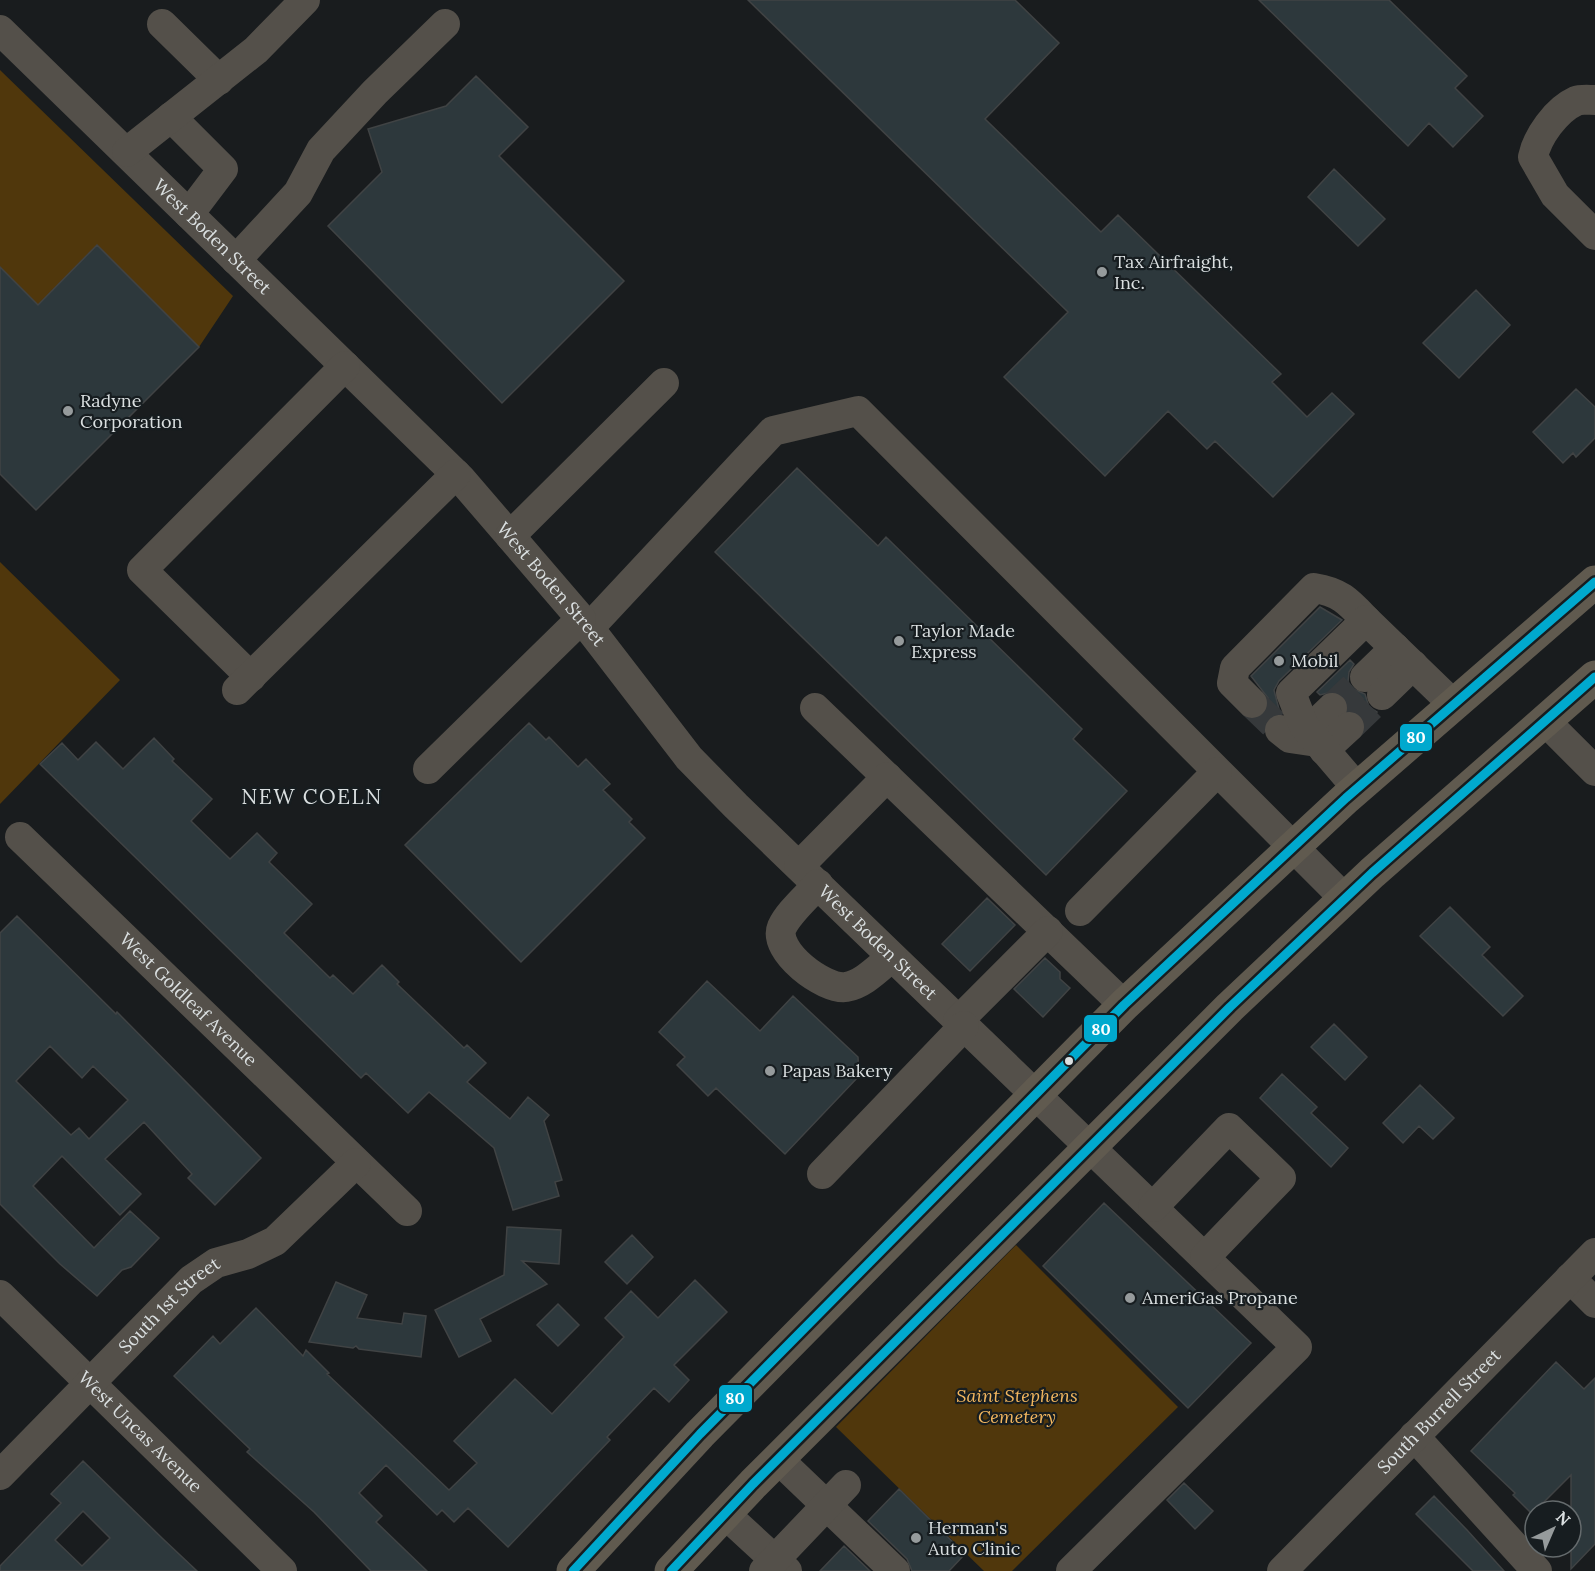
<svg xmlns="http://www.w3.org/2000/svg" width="1595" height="1571" viewBox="0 0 1595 1571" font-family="Lora,serif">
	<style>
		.green { fill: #50370c }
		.building { fill: #2d383c; stroke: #404344; stroke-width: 1.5; fill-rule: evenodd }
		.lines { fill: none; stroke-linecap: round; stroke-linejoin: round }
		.minor-tunnel { stroke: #36393b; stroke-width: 30; stroke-dasharray: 30 15; stroke-linecap: butt }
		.minor { stroke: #54504a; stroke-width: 30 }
		.major { stroke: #605a4f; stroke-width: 33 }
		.bus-1-casing { stroke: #171d20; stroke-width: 14 }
		.bus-1 { stroke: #00a9ce; stroke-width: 9 }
		.poi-dot { fill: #969b9c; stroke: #171d20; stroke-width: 2 }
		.bus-dot { fill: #dadfe0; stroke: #171d20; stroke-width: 2 }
		.labels { text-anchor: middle; stroke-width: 4.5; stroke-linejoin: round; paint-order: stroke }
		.street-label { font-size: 18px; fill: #dadfe0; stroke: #171d20 }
		.poi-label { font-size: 18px; fill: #dadfe0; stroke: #171d20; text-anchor: start }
		.park-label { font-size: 18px; font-style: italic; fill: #f3b75f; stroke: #171d20 }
		.quarter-label { font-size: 21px; letter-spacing: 1.5px; fill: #dadfe0; stroke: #171d20 }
		.line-badge { stroke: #171d20; stroke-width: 2 }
		.badge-label { font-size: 16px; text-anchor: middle; font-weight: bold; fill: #fff }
	</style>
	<rect width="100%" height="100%" fill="#191c1e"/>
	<path class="green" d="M 0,70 L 233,296 L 199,347 L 97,246 L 38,305 L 0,267 Z
		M 0,562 L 120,680 L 0,804 Z
		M 1016,1245 L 1178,1407 L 1012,1571 L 984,1571 L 836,1427 Z"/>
	<path class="building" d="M 748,0 L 1015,0 L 1059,43 L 985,119 L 1101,232 L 1118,215 L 1281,374 L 1272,382 L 1307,417 L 1332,393 L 1354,414 L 1273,497 L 1215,441 L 1207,449 L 1168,411 L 1105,476 L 1004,377 L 1068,312 Z
		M 1259,0 L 1389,0 L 1467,76 L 1455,88 L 1483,116 L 1453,147 L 1429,123 L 1408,146 Z
		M 476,76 L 528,127 L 499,156 L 624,281 L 502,403 L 328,226 L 382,172 L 368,129 L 446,106 Z
		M 1334,169 L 1385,219 L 1358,246 L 1308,197 Z
		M 97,245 L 199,347 L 36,510 L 0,474 L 0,267 L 38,305 Z
		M 1476,290 L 1510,325 L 1459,378 L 1423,343 Z
		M 1576,389 L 1595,407 L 1595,438 L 1576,457 L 1573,453 L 1563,463 L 1533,432 Z
		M 797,468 L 878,546 L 886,537 L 1082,729 L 1073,739 L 1127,791 L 1046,875 L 715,552 Z
		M 1320,607 L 1342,620 L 1279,681 L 1274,690 L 1280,713 L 1273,714 L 1265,722 L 1261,717 L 1268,708 L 1268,698 L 1251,676 Z
		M 1350,660 L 1354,664 L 1349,672 L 1348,682 L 1353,689 L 1365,694 L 1369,707 L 1377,712 L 1365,722 L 1361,715 L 1349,710 L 1344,696 L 1336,691 L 1320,695 L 1317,692 Z
		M 529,723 L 546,740 L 549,737 L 578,767 L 586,759 L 610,784 L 603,790 L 632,819 L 629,822 L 645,838 L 521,962 L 405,845 Z
		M 154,738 L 174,759 L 172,761 L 212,799 L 191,821 L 230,859 L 257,833 L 277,853 L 269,862 L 312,904 L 284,933 L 330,978 L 333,975 L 353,994 L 382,965 L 399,982 L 397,984 L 464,1048 L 467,1045 L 486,1063 L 467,1082 L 510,1119 L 528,1097 L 549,1115 L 544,1121 L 562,1180 L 555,1182 L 559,1196 L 513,1210 L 494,1148 L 429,1092 L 408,1113 L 366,1073 L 361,1078 L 40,764 L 62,743 L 78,760 L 96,742 L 123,769 Z
		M 987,898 L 1015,925 L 970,971 L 942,944 Z
		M 1450,907 L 1490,947 L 1482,955 L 1523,996 L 1503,1016 L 1420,936 Z
		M 17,916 L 116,1014 L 117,1012 L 261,1158 L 215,1205 L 188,1178 L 192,1174 L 144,1122 L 105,1159 L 141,1194 L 120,1215 L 62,1156 L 33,1186 L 94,1248 L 130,1211 L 159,1238 L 131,1267 L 122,1270 L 97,1296 L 60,1264 L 0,1204 L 0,933 ZM 50,1046 L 82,1078 L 93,1066 L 128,1100 L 89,1139 L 79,1128 L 71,1135 L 16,1081 Z
		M 1045,958 L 1060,972 L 1060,979 L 1070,988 L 1043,1017 L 1014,989 Z
		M 707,981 L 760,1031 L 793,996 L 858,1057 L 859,1076 L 785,1154 L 716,1088 L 708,1096 L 677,1065 L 685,1057 L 659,1032 Z
		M 1334,1024 L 1367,1057 L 1345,1080 L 1311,1047 Z
		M 1282,1074 L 1317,1107 L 1311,1113 L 1348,1148 L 1331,1167 L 1260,1098 Z
		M 1420,1085 L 1454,1118 L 1433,1139 L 1419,1126 L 1403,1143 L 1383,1123 Z
		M 1104,1203 L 1251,1343 L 1188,1408 L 1043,1266 Z
		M 507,1227 L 561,1230 L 559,1264 L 522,1261 L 547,1284 L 480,1319 L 491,1341 L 459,1357 L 435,1310 L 504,1275 Z
		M 632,1235 L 653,1257 L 627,1284 L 605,1262 Z
		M 695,1280 L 727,1312 L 674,1365 L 689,1380 L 669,1402 L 654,1388 L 607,1437 L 610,1440 L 508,1547 L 468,1508 L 454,1522 L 442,1510 L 437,1515 L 386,1465 L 359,1493 L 382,1516 L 376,1522 L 427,1571 L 371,1571 L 314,1512 L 247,1452 L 250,1449 L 174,1376 L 213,1336 L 220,1344 L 256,1308 L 303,1356 L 306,1350 L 329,1373 L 327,1374 L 449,1490 L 477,1463 L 454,1441 L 515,1379 L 552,1414 L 624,1337 L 605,1318 L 631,1291 L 658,1318 Z
		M 336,1282 L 367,1295 L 357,1318 L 402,1324 L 404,1313 L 426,1316 L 421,1357 L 359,1349 L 356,1346 L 353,1348 L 309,1342 Z
		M 558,1304 L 579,1325 L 558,1346 L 537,1325 Z
		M 1556,1362 L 1584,1389 L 1595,1378 L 1595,1544 L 1571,1569 L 1571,1475 L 1532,1514 L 1513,1495 L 1515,1493 L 1471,1451 Z
		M 83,1461 L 162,1538 L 197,1571 L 0,1571 L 0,1566 L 61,1503 L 51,1494 ZM 83,1511 L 110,1538 L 82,1566 L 55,1540 Z
		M 1184,1483 L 1213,1511 L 1195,1529 L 1167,1500 Z
		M 899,1489 L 965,1554 L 949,1571 L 912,1571 L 907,1559 L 868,1521 Z
		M 1434,1496 L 1467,1530 L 1504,1571 L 1473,1571 L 1416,1514 Z
		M 844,1546 L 870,1571 L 820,1571 Z"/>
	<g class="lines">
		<path class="minor-tunnel" d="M 1252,703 L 1280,730
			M 1332,708 L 1365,677
			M 1349,727 L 1382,695"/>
		<g class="minor">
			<path d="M 162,24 L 219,80"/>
			<path id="s1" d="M 0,30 L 461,479 L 589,628 L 689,758 L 736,806 L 1297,1347 L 1071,1571"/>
			<path d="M 1595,100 C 1589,100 1581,99 1576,101 C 1556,110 1537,137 1533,157 L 1555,195 L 1595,235"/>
			<path d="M 171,117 L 223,169 L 189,214"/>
			<path d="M 127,152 L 256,50 L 305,0"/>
			<path d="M 236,260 L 298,193 L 321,150 L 375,92 L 445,24"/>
			<path d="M 510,536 L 664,383"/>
			<path d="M 589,628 L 773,431 L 858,411 L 1345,899"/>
			<path d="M 251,677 L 142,570 L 345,366"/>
			<path d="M 1365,677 L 1395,648"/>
			<path d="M 237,690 L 456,474"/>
			<path d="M 1382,695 L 1413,665"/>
			<path d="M 1252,703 L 1232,683 L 1235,668 L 1314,588 C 1340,592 1348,601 1366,620"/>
			<path d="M 815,708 L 1124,1005"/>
			<path d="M 1545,721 L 1595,771"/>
			<path d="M 1280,730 L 1290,738 L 1317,742"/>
			<path d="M 1308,731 L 1332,708"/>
			<path d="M 1324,750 L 1349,727"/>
			<path d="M 428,769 L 581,619"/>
			<path d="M 1357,788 L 1304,726 L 1291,693 L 1366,620 L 1453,704"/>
			<path id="s2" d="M 20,837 L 407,1211"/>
			<path d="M 799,866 L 887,777"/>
			<path d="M 818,884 C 807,897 789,912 782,927 C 772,951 824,990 846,987 C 864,984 879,967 892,957"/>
			<path d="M 1080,911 L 1217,772"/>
			<path d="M 958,1021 L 1048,931"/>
			<path d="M 822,1174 L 964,1026"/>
			<path d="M 1153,1207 L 1229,1128 L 1281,1178 L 1205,1257"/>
			<path d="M 1570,1278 L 1595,1303"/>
			<path id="s3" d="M 0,1295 L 282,1571"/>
			<path d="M 1414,1436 L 1537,1571"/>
			<path d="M 778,1459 L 895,1571"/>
			<path id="s4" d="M 0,1475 L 191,1280 L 216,1263 L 248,1254 L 275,1241 L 356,1163"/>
			<path d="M 725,1514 L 787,1571"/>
			<path d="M 764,1571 L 846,1485"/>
			<path id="s5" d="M 1282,1571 L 1595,1253"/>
		</g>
		<path class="major" d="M 573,1571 L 700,1434 L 1124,1005 L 1346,798 L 1595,582
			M 671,1571 L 753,1484 L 1230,1007 L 1372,873 L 1595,677"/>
		<g class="bus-1-casing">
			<path id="bus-1" d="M 573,1571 L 700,1434 L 1124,1005 L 1346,798 L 1595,582
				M 671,1571 L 753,1484 L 1230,1007 L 1372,873 L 1595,677"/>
		</g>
		<use href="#bus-1" class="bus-1"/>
	</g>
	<g class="poi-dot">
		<circle cx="1102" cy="272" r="6"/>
		<circle cx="68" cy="411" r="6"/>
		<circle cx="899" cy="641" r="6"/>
		<circle cx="1279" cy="661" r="6"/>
		<circle cx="770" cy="1071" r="6"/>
		<circle cx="1130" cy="1298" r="6"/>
		<circle cx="916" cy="1538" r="6"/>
	</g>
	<circle class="bus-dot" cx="1069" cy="1061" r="5"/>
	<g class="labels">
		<g class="street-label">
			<text dy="6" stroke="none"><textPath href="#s1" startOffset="296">West Boden Street</textPath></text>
			<text dy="6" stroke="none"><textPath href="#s1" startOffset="782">West Boden Street</textPath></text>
			<text dy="6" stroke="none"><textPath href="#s1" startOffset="1268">West Boden Street</textPath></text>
			<text dy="6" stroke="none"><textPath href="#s2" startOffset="234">West Goldleaf Avenue</textPath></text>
			<text dy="6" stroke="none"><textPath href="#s4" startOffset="240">South 1st Street</textPath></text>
			<text dy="6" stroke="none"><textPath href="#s5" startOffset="224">South Burrell Street</textPath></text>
			<text dy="6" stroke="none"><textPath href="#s3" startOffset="196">West Uncas Avenue</textPath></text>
		</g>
		<g class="poi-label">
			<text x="1114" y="268">Tax Airfraight,<tspan x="1114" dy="21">Inc.</tspan></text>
			<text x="80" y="407">Radyne<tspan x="80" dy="21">Corporation</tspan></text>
			<text x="911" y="637">Taylor Made<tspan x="911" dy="21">Express</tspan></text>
			<text x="1291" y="667">Mobil</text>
			<text x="782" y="1077">Papas Bakery</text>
			<text x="1142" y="1304">AmeriGas Propane</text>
			<text x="928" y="1534">Herman's<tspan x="928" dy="21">Auto Clinic</tspan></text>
		</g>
		<g class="park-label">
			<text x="1017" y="1402">Saint Stephens<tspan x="1017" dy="21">Cemetery</tspan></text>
		</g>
		<g class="quarter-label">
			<text x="312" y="804">NEW COELN</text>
		</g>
	</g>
	<g class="line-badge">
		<rect x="1399" y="723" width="34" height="29" rx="6" fill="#00a9ce"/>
		<rect x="1083" y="1014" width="35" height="29" rx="6" fill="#00a9ce"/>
		<rect x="718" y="1384" width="35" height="29" rx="6" fill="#00a9ce"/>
	</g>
	<g class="badge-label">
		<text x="1416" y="743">80</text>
		<text x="1101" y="1035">80</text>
		<text x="735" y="1404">80</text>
	</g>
	<g transform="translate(1553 1529) rotate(44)"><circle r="28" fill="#171d20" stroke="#656b6d" stroke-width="1.5"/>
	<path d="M0-4.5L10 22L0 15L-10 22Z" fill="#969b9c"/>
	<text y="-9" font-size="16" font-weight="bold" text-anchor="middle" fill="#dadfe0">N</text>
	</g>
</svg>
